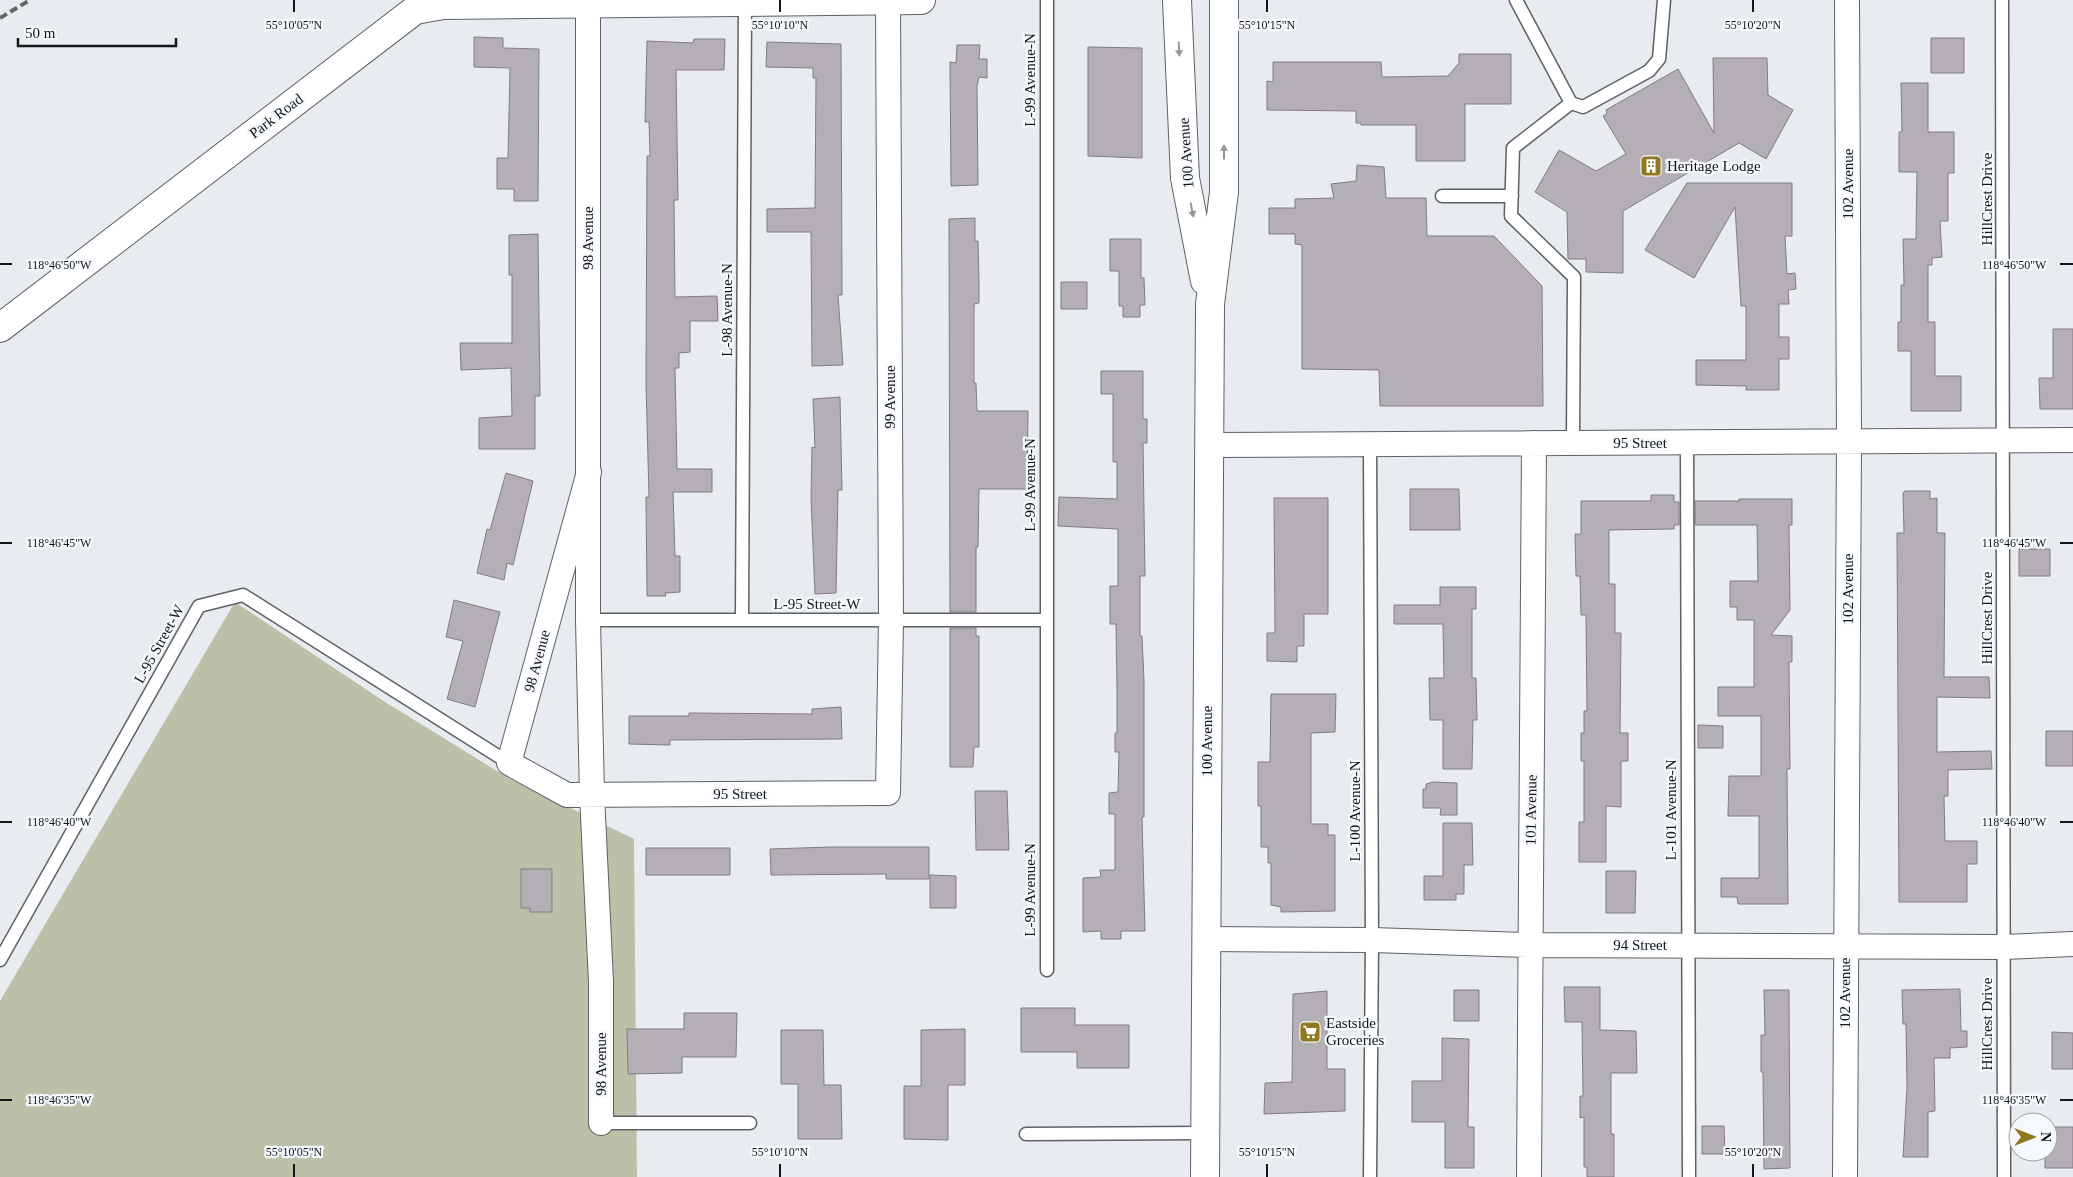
<svg xmlns="http://www.w3.org/2000/svg" width="2073" height="1177" viewBox="0 0 2073 1177" font-family="Georgia,serif">
	<style>
		.green { fill: #bdc0a8 }
		.building { fill: #b3afb4; stroke: #817d82 }
		.lines { fill: none; stroke-linecap: round; stroke-linejoin: round }
		.service-casing { stroke: #5e6165; stroke-width: 15 }
		.minor-casing { stroke: #5e6165; stroke-width: 26 }
		.tertiary-casing { stroke: #5e6165; stroke-width: 30 }
		.secondary-casing { stroke: #5e6165; stroke-width: 30 }
		.service { stroke: #fff; stroke-width: 12 }
		.minor { stroke: #fff; stroke-width: 24 }
		.tertiary { stroke: #fff; stroke-width: 28 }
		.secondary { stroke: #fff; stroke-width: 28 }
		.rail { stroke: #646669; stroke-width: 4; stroke-dasharray: 8 4; stroke-linecap: butt }
		.oneway { fill: #959697 }
		.ticks { fill: none; stroke: #141517; stroke-width: 2 }
		.labels { text-anchor: middle; stroke-width: 4.5; stroke-linejoin: round; paint-order: stroke }
		.street-label { font-size: 15px; fill: #141517; stroke: #f5f9fe }
		.poi-label { font-size: 15px; fill: #141517; stroke: #f5f9fe; text-anchor: start }
		.ticks-label { font-size: 12px; text-anchor: middle; fill: #141517; stroke: #f5f9fe; stroke-width: 4.5; stroke-linejoin: round; paint-order: stroke }
	</style>
	<rect width="100%" height="100%" fill="#e8ebf0"/>
	<path class="green" d="M 235,602 L 382,700 L 505,776 L 634,839 L 637,1177 L 0,1177 L 0,1001 Z"/>
	<path class="building" d="M 474,37 L 503,38 L 503,48 L 539,49 L 538,201 L 514,201 L 514,189 L 497,189 L 497,158 L 508,158 L 510,68 L 474,67 Z
		M 1931,38 L 1964,38 L 1964,73 L 1931,73 Z
		M 694,39 L 725,39 L 724,70 L 676,70 L 678,200 L 674,200 L 675,297 L 717,296 L 718,321 L 690,321 L 690,352 L 679,353 L 679,368 L 675,368 L 677,469 L 712,469 L 712,492 L 673,492 L 675,556 L 680,556 L 680,592 L 665,593 L 666,596 L 647,596 L 646,497 L 649,497 L 646,383 L 647,156 L 650,156 L 649,122 L 645,122 L 647,41 L 693,43 Z
		M 767,42 L 841,44 L 842,295 L 838,295 L 843,365 L 812,366 L 811,232 L 767,232 L 767,209 L 815,208 L 816,78 L 813,78 L 813,68 L 766,67 Z
		M 957,45 L 980,45 L 979,59 L 987,59 L 987,78 L 979,77 L 977,86 L 978,185 L 951,186 L 950,62 L 956,63 Z
		M 1088,47 L 1142,48 L 1142,158 L 1088,156 Z
		M 1459,54 L 1511,54 L 1511,104 L 1465,104 L 1465,161 L 1416,161 L 1416,125 L 1361,125 L 1361,123 L 1356,123 L 1356,111 L 1267,110 L 1267,81 L 1273,82 L 1273,62 L 1381,62 L 1382,77 L 1448,76 L 1459,63 Z
		M 1713,58 L 1767,58 L 1768,95 L 1793,110 L 1766,159 L 1739,143 L 1623,211 L 1623,273 L 1586,272 L 1586,259 L 1568,259 L 1567,212 L 1535,192 L 1559,150 L 1596,171 L 1626,154 L 1603,116 L 1607,114 L 1606,110 L 1678,69 L 1714,133 Z
		M 1901,83 L 1928,83 L 1928,132 L 1954,132 L 1954,173 L 1948,173 L 1948,221 L 1940,221 L 1942,257 L 1932,258 L 1932,265 L 1928,265 L 1928,322 L 1935,322 L 1935,376 L 1961,376 L 1961,411 L 1911,411 L 1911,351 L 1898,351 L 1898,322 L 1901,322 L 1901,285 L 1904,285 L 1903,239 L 1916,239 L 1917,172 L 1899,172 L 1899,132 L 1902,132 Z
		M 1357,165 L 1384,167 L 1386,198 L 1426,198 L 1427,236 L 1494,236 L 1542,286 L 1543,406 L 1380,406 L 1379,370 L 1302,369 L 1302,245 L 1295,244 L 1295,234 L 1269,234 L 1269,208 L 1295,208 L 1295,199 L 1334,198 L 1331,184 L 1356,181 Z
		M 1687,183 L 1792,183 L 1792,236 L 1785,236 L 1787,274 L 1795,273 L 1796,289 L 1788,290 L 1789,304 L 1779,304 L 1779,337 L 1789,337 L 1789,359 L 1779,359 L 1779,390 L 1746,390 L 1746,386 L 1696,385 L 1696,360 L 1746,360 L 1746,306 L 1741,306 L 1735,207 L 1694,278 L 1645,250 Z
		M 975,218 L 975,241 L 978,241 L 979,280 L 979,303 L 974,304 L 974,383 L 976,383 L 977,411 L 1028,411 L 1027,489 L 979,489 L 978,547 L 976,547 L 976,612 L 950,612 L 949,219 Z
		M 538,234 L 540,396 L 535,396 L 535,449 L 479,449 L 479,418 L 512,416 L 511,368 L 461,370 L 460,343 L 512,343 L 512,275 L 509,275 L 509,235 Z
		M 1110,239 L 1141,239 L 1141,278 L 1144,278 L 1145,305 L 1140,305 L 1140,317 L 1123,317 L 1123,306 L 1119,306 L 1119,271 L 1110,271 Z
		M 1061,282 L 1087,282 L 1087,309 L 1061,309 Z
		M 2053,329 L 2073,329 L 2073,409 L 2040,409 L 2039,378 L 2053,378 Z
		M 1101,371 L 1143,371 L 1143,419 L 1147,419 L 1147,443 L 1143,443 L 1145,576 L 1140,576 L 1140,636 L 1142,636 L 1144,681 L 1144,817 L 1142,817 L 1145,931 L 1121,931 L 1121,939 L 1101,939 L 1101,931 L 1083,932 L 1083,878 L 1101,877 L 1100,870 L 1115,870 L 1115,814 L 1109,814 L 1109,793 L 1118,792 L 1119,752 L 1115,752 L 1115,733 L 1117,733 L 1117,689 L 1116,624 L 1110,624 L 1110,586 L 1118,586 L 1118,529 L 1058,526 L 1059,497 L 1117,499 L 1117,462 L 1113,462 L 1113,394 L 1101,394 Z
		M 840,397 L 842,490 L 838,490 L 836,593 L 815,594 L 811,498 L 812,447 L 815,448 L 813,399 Z
		M 506,473 L 533,481 L 513,565 L 507,563 L 504,580 L 477,573 L 487,529 L 490,530 Z
		M 1410,489 L 1459,489 L 1460,530 L 1410,530 Z
		M 1905,491 L 1930,491 L 1930,499 L 1937,498 L 1937,533 L 1945,533 L 1944,677 L 1989,677 L 1990,698 L 1937,697 L 1937,752 L 1991,751 L 1992,769 L 1948,770 L 1948,796 L 1944,796 L 1945,841 L 1977,841 L 1977,864 L 1967,864 L 1967,902 L 1899,902 L 1897,533 L 1904,533 L 1903,493 Z
		M 1651,495 L 1674,495 L 1674,502 L 1679,502 L 1679,525 L 1674,525 L 1674,529 L 1609,530 L 1609,584 L 1615,584 L 1615,633 L 1621,633 L 1620,733 L 1628,733 L 1628,761 L 1621,761 L 1621,807 L 1606,806 L 1606,862 L 1579,862 L 1579,822 L 1584,822 L 1584,761 L 1581,761 L 1581,733 L 1584,733 L 1584,711 L 1587,711 L 1586,615 L 1581,615 L 1580,576 L 1576,576 L 1575,534 L 1581,534 L 1581,501 L 1651,501 Z
		M 1274,498 L 1328,498 L 1328,614 L 1304,614 L 1304,646 L 1297,646 L 1297,662 L 1267,661 L 1267,633 L 1275,633 Z
		M 1739,499 L 1792,499 L 1792,525 L 1789,525 L 1790,610 L 1771,635 L 1792,636 L 1792,662 L 1789,662 L 1790,769 L 1787,769 L 1788,904 L 1738,904 L 1737,897 L 1721,897 L 1721,878 L 1759,878 L 1759,816 L 1728,816 L 1729,776 L 1761,776 L 1761,716 L 1718,716 L 1718,687 L 1754,687 L 1754,620 L 1737,620 L 1737,607 L 1730,607 L 1730,581 L 1758,581 L 1757,525 L 1695,525 L 1695,501 L 1739,501 Z
		M 2019,549 L 2050,549 L 2050,576 L 2019,576 Z
		M 1440,587 L 1476,587 L 1476,609 L 1472,609 L 1472,678 L 1476,678 L 1477,720 L 1473,720 L 1472,769 L 1443,769 L 1443,720 L 1430,720 L 1429,678 L 1444,678 L 1443,624 L 1394,624 L 1394,605 L 1440,605 Z
		M 454,600 L 500,612 L 475,707 L 447,699 L 463,641 L 446,637 Z
		M 950,628 L 976,628 L 976,636 L 979,636 L 979,747 L 974,747 L 973,767 L 950,767 Z
		M 1271,694 L 1336,694 L 1335,732 L 1311,733 L 1311,824 L 1328,824 L 1328,835 L 1335,835 L 1335,911 L 1281,912 L 1281,907 L 1271,905 L 1271,863 L 1268,863 L 1268,847 L 1261,847 L 1261,806 L 1258,806 L 1258,762 L 1270,762 Z
		M 841,707 L 842,739 L 670,740 L 670,745 L 629,744 L 629,716 L 689,716 L 689,713 L 812,714 L 812,709 Z
		M 1698,725 L 1723,726 L 1723,748 L 1698,748 Z
		M 2046,731 L 2073,731 L 2073,766 L 2046,766 Z
		M 1433,782 L 1457,783 L 1457,815 L 1440,815 L 1441,808 L 1423,808 L 1423,789 L 1426,789 L 1426,784 Z
		M 975,791 L 1007,791 L 1009,850 L 976,850 Z
		M 1443,823 L 1472,823 L 1473,865 L 1464,865 L 1464,894 L 1456,894 L 1456,900 L 1424,900 L 1424,876 L 1443,876 Z
		M 830,847 L 929,847 L 929,879 L 886,879 L 886,874 L 771,875 L 770,849 Z
		M 646,848 L 730,848 L 730,875 L 646,875 Z
		M 521,869 L 552,869 L 552,912 L 530,912 L 530,908 L 521,908 Z
		M 1606,871 L 1636,871 L 1635,913 L 1606,913 Z
		M 930,875 L 956,876 L 956,908 L 930,908 Z
		M 1564,987 L 1600,987 L 1600,1030 L 1636,1031 L 1637,1073 L 1611,1073 L 1611,1134 L 1614,1134 L 1614,1177 L 1587,1177 L 1587,1167 L 1584,1167 L 1584,1117 L 1580,1118 L 1580,1096 L 1583,1096 L 1582,1022 L 1565,1022 Z
		M 1960,989 L 1961,1031 L 1967,1031 L 1967,1047 L 1950,1048 L 1950,1058 L 1934,1058 L 1935,1111 L 1928,1112 L 1928,1157 L 1903,1157 L 1907,1087 L 1906,1024 L 1903,1024 L 1902,990 Z
		M 1454,990 L 1479,990 L 1479,1021 L 1454,1021 Z
		M 1764,990 L 1789,990 L 1790,1168 L 1764,1169 L 1763,1072 L 1761,1072 L 1761,1035 L 1765,1035 Z
		M 1327,991 L 1327,1069 L 1345,1069 L 1345,1111 L 1264,1114 L 1265,1083 L 1292,1082 L 1293,994 Z
		M 1021,1008 L 1075,1008 L 1075,1025 L 1129,1025 L 1129,1068 L 1077,1068 L 1077,1052 L 1021,1052 Z
		M 684,1013 L 737,1013 L 736,1057 L 682,1057 L 682,1073 L 628,1074 L 627,1029 L 684,1029 Z
		M 965,1029 L 965,1085 L 948,1085 L 948,1140 L 904,1139 L 904,1086 L 921,1086 L 921,1030 Z
		M 781,1030 L 823,1030 L 824,1085 L 841,1085 L 842,1139 L 798,1139 L 798,1084 L 781,1084 Z
		M 2052,1032 L 2073,1033 L 2073,1069 L 2052,1069 Z
		M 1442,1038 L 1469,1039 L 1468,1127 L 1474,1127 L 1474,1168 L 1445,1168 L 1445,1122 L 1412,1122 L 1412,1081 L 1442,1081 Z
		M 1702,1126 L 1724,1126 L 1725,1154 L 1702,1154 Z
		M 2048,1127 L 2073,1127 L 2073,1168 L 2045,1168 L 2045,1152 L 2048,1152 Z"/>
	<g class="lines">
		<g class="service-casing">
			<path id="service" d="M 1047,0 L 1047,970
				M 1516,0 L 1571,103 L 1583,107 L 1649,71 L 1659,59 L 1664,0
				M 2002,0 L 2004,1177
				M 1571,103 L 1513,148 L 1511,216 L 1574,277 L 1573,442
				M 1442,196 L 1512,196
				M 1687,443 L 1689,1177
				M 588,620 L 1047,620
				M 742,620 L 745,0
				M 0,960 L 199,606 L 243,595 L 509,763
				M 601,1123 L 750,1123
				M 1026,1134 L 1205,1133
				M 1370,1177 L 1372,940 L 1370,444"/>
		</g>
		<g class="minor-casing">
			<path id="minor" d="M 588,3 L 588,620 L 592,795 L 601,982 L 601,1123
				M 1208,445 L 2073,440
				M 589,472 L 509,763 L 567,795 L 888,793 L 891,620 L 888,0
				M 1207,939 L 1372,940 L 1529,945 L 2003,947 L 2073,944
				M 1529,1177 L 1534,443
				M 1845,1177 L 1849,441 L 1847,0"/>
		</g>
		<g class="tertiary-casing">
			<path id="tertiary" d="M 0,328 L 415,10 L 443,5 L 921,0"/>
		</g>
		<g class="secondary-casing">
			<path id="secondary" d="M 1177,0 L 1185,178 L 1205,281
				M 1205,1177 L 1210,304 L 1224,192 L 1224,0"/>
		</g>
		<use href="#service" class="service"/>
		<use href="#minor" class="minor"/>
		<use href="#tertiary" class="tertiary"/>
		<use href="#secondary" class="secondary"/>
		<path class="rail" d="M 0,18 L 30,0"/>
	</g>
	<defs><path id="oneway-solid" d="M-6-.8H1V-3.2L6.5 0L1 3.2V.8H-6Z" transform="scale(1.25)"/></defs>
	<g class="oneway">
		<use href="#oneway-solid" transform="translate(1179 49) rotate(87)"/>
		<use href="#oneway-solid" transform="translate(1224 152) rotate(-90)"/>
		<use href="#oneway-solid" transform="translate(1192 210) rotate(79)"/>
	</g>
	<path class="ticks" d="M 294,0 L 294,12M 780,0 L 780,12M 1267,0 L 1267,12M 1753,0 L 1753,12M 0,264 L 12,264M 2060,264 L 2073,264M 0,543 L 12,543M 2060,543 L 2073,543M 0,822 L 12,822M 2060,822 L 2073,822M 0,1100 L 12,1100M 2060,1100 L 2073,1100M 294,1164 L 294,1177M 780,1164 L 780,1177M 1267,1164 L 1267,1177M 1753,1164 L 1753,1177"/>
	<defs>
		<g id="building-square" transform="scale(1.125)"><rect x="-9" y="-9" width="18" height="18" rx="4" fill="#90781e" stroke="#f5f9fe"/><path d="M-4-6H4V6H1V3H-1V6H-4ZM-2.5-4.3h1.7v1.8h-1.7ZM.8-4.3h1.7v1.8H.8ZM-2.5-1h1.7V.8h-1.7ZM.8-1h1.7V.8H.8Z" fill="#fff"/></g>
		<g id="supermarket-square" transform="scale(1.125)"><rect x="-9" y="-9" width="18" height="18" rx="4" fill="#90781e" stroke="#f5f9fe"/><path d="M-6-5.5h2.5l.6 2H6L4.5 2H-2.5L-4.4-4H-6ZM-1.5 3.2a1.3 1.3 0 1 0 .1 0ZM3 3.2a1.3 1.3 0 1 0 .1 0Z" fill="#fff"/></g>
	</defs>
	<g fill-rule="evenodd">
		<use href="#building-square" x="1651" y="166"/>
		<use href="#supermarket-square" x="1310" y="1032"/>
	</g>
	<g class="labels">
		<g class="street-label">
			<text transform="translate(1030 80) rotate(-90)" y="5">L-99 Avenue-N</text>
			<text transform="translate(276 116) rotate(-37)" y="5">Park Road</text>
			<text transform="translate(1186 153) rotate(-94)" y="5">100 Avenue</text>
			<text transform="translate(1848 184) rotate(-90)" y="5">102 Avenue</text>
			<text transform="translate(1987 199) rotate(-90)" y="5">HillCrest Drive</text>
			<text transform="translate(588 238) rotate(-90)" y="5">98 Avenue</text>
			<text transform="translate(727 310) rotate(-90)" y="5">L-98 Avenue-N</text>
			<text transform="translate(890 397) rotate(-90)" y="5">99 Avenue</text>
			<text x="1640" y="448">95 Street</text>
			<text transform="translate(1030 485) rotate(-90)" y="5">L-99 Avenue-N</text>
			<text transform="translate(1848 589) rotate(-90)" y="5">102 Avenue</text>
			<text x="817" y="609">L-95 Street-W</text>
			<text transform="translate(1987 618) rotate(-90)" y="5">HillCrest Drive</text>
			<text transform="translate(159 644) rotate(-61)" y="5">L-95 Street-W</text>
			<text transform="translate(537 661) rotate(-75)" y="5">98 Avenue</text>
			<text transform="translate(1207 741) rotate(-90)" y="5">100 Avenue</text>
			<text x="740" y="799">95 Street</text>
			<text transform="translate(1531 810) rotate(-89)" y="5">101 Avenue</text>
			<text transform="translate(1671 810) rotate(-90)" y="5">L-101 Avenue-N</text>
			<text transform="translate(1355 811) rotate(-90)" y="5">L-100 Avenue-N</text>
			<text transform="translate(1030 890) rotate(-90)" y="5">L-99 Avenue-N</text>
			<text x="1640" y="950">94 Street</text>
			<text transform="translate(1845 993) rotate(-90)" y="5">102 Avenue</text>
			<text transform="translate(1987 1024) rotate(-90)" y="5">HillCrest Drive</text>
			<text transform="translate(601 1064) rotate(-90)" y="5">98 Avenue</text>
		</g>
		<g class="poi-label">
			<text x="1667" y="171">Heritage Lodge</text>
			<text x="1326" y="1028">Eastside<tspan x="1326" dy="17">Groceries</tspan></text>
		</g>
	</g>
	<g class="ticks-label">
		<text x="294" y="29">55°10'05"N</text>
		<text x="780" y="29">55°10'10"N</text>
		<text x="1267" y="29">55°10'15"N</text>
		<text x="1753" y="29">55°10'20"N</text>
		<text x="2014" y="269">118°46'50"W</text>
		<text x="59" y="269">118°46'50"W</text>
		<text x="2014" y="547">118°46'45"W</text>
		<text x="59" y="547">118°46'45"W</text>
		<text x="2014" y="826">118°46'40"W</text>
		<text x="59" y="826">118°46'40"W</text>
		<text x="2014" y="1104">118°46'35"W</text>
		<text x="59" y="1104">118°46'35"W</text>
		<text x="294" y="1156">55°10'05"N</text>
		<text x="780" y="1156">55°10'10"N</text>
		<text x="1267" y="1156">55°10'15"N</text>
		<text x="1753" y="1156">55°10'20"N</text>
	</g>
	<g transform="translate(2033 1137) rotate(90)"><circle r="24" fill="#f5f9fe" stroke="#9b9ea2"/>
	<path d="M0-4L9 19L0 12L-9 19Z" fill="#90781e"/>
	<text y="-8" font-size="14" font-weight="bold" text-anchor="middle" fill="#141517">N</text>
	</g>
	<path d="M18 38v8h158v-8" fill="none" stroke="#141517" stroke-width="2.5"/>
	<text x="25" y="38" font-size="15" fill="#141517" stroke="#f5f9fe" stroke-width="4" paint-order="stroke">50 m</text>
</svg>
